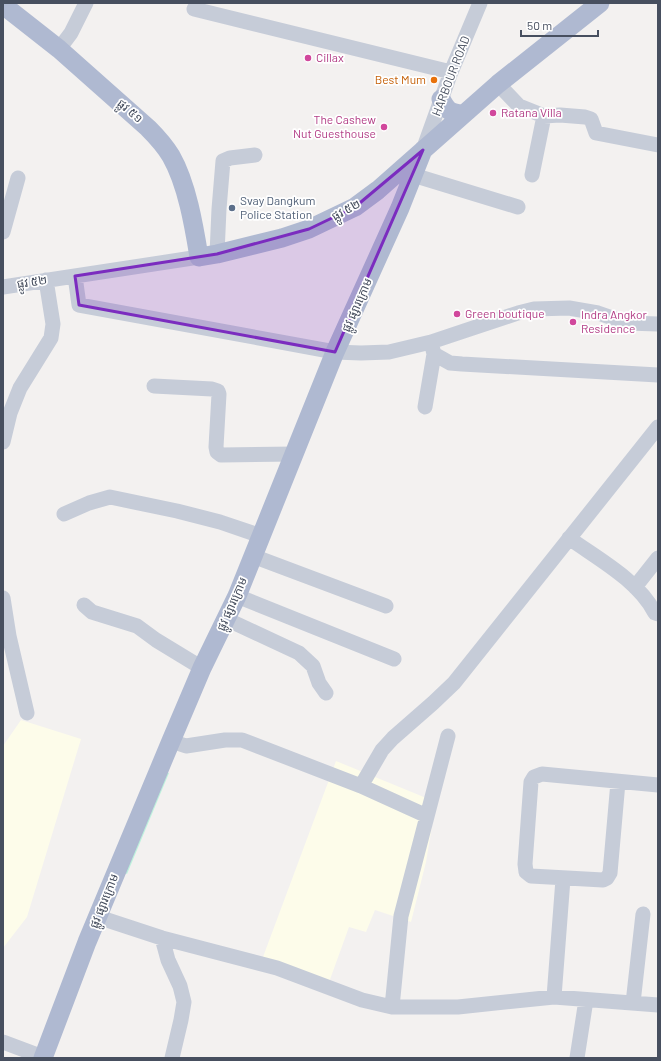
<svg xmlns="http://www.w3.org/2000/svg" width="661" height="1061" viewBox="0 0 661 1061" font-family="Barlow,'Noto Sans Khmer',sans-serif">
	<style>
		.commercial { fill: #fdfcea }
		.grass { fill: #bdf2dd }
		.lines { fill: none; stroke-linecap: round; stroke-linejoin: round }
		.minor { stroke: #c6ccd8; stroke-width: 15 }
		.major { stroke: #afb9d1; stroke-width: 19 }
		.marked { fill: #7b2cbf; fill-opacity: 0.2; stroke: #7b2cbf; stroke-width: 3; stroke-linejoin: round }
		.hotel-dot { fill: #d1479c; stroke: #fff; stroke-width: 1.5 }
		.food-dot { fill: #e8710a; stroke: #fff; stroke-width: 1.5 }
		.service-dot { fill: #5c6f8a; stroke: #fff; stroke-width: 1.5 }
		.labels { text-anchor: middle; stroke-width: 3.5; stroke-linejoin: round; paint-order: stroke }
		.hotel-label { font-size: 12px; fill: #b23c85; stroke: #fff; text-anchor: start }
		.street-label { font-size: 12px; fill: #474f5f; stroke: #fff }
		.food-label { font-size: 12px; fill: #c56008; stroke: #fff; text-anchor: end }
		.service-label { font-size: 12px; fill: #4e5e75; stroke: #fff; text-anchor: start }
	</style>
	<rect width="100%" height="100%" fill="#f3f1f0"/>
	<path class="commercial" d="M 21,720 L 81,739 L 27,917 L 3,948 L 3,746 Z
		M 336,761 L 436,802 L 426,862 L 411,922 L 375,910 L 366,932 L 349,927 L 328,985 L 260,965 Z"/>
	<path class="grass" d="M 161,770 L 169,773 L 127,874 L 120,871 Z"/>
	<g class="lines">
		<path class="minor" d="M 194,9 L 451,72
			M 59,49 L 71,33 L 86,3
			M 498,84 L 519,106 L 544,116 L 560,115 L 585,117 L 591,119 L 596,133 L 658,145
			M 423,150 L 451,72 L 480,3
			M 413,175 L 518,207
			M 532,175 L 544,116
			M 3,232 L 18,178
			M 217,254 L 219,209 L 223,161 L 230,158 L 255,155
			M 75,276 L 79,305 L 335,352 L 361,353 L 389,352 L 431,342 L 518,313 L 534,309 L 569,308 L 598,313 L 627,323 L 658,324
			M 3,287 L 199,257
			M 431,342 L 434,354 L 450,363 L 462,364 L 658,375
			M 154,386 L 212,389 L 218,391 L 219,394 L 216,447 L 217,452 L 221,455 L 295,454
			M 425,407 L 434,354
			M 3,442 L 10,413 L 20,388 L 51,338 L 53,324 L 46,280
			M 64,514 L 89,503 L 110,497 L 177,511 L 220,522 L 261,536
			M 569,538 C 598,559 638,580 655,613 L 658,614
			M 253,556 L 386,606
			M 635,587 L 658,558
			M 237,596 L 394,659
			M 3,598 L 9,636 L 27,713
			M 84,605 L 92,612 L 137,626 L 156,640 L 202,668
			M 226,619 L 299,653 L 313,666 L 319,683 L 326,693
			M 171,741 L 186,746 L 225,740 L 242,740 L 361,786 L 427,816
			M 618,782 L 610,873 L 607,878 L 603,880 L 531,876 L 526,872 L 525,864 L 531,782 L 534,777 L 542,774 L 658,785
			M 361,786 L 382,750 L 393,738 L 433,703 L 454,683 L 658,427
			M 98,917 L 162,938 L 277,968 L 362,1000 L 392,1007 L 458,1007 L 554,997 L 658,1005
			M 162,938 L 168,960 L 180,986 L 184,1002 L 181,1020 L 172,1058
			M 554,997 L 563,879
			M 633,1003 L 643,914
			M 392,1007 L 401,916 L 448,736
			M 3,1042 L 43,1057
			M 577,1058 L 586,1000"/>
		<path class="major" d="M 3,5 L 59,49 L 148,128 C 157,137 165,146 171,156 C 187,184 194,226 199,257 L 217,254 L 282,238 L 309,229 L 355,207 L 378,190 L 498,84 L 600,3
			M 441,99 C 447,110 449,113 462,114
			M 43,1058 L 87,942 L 171,741 L 202,668 L 237,596 L 335,352 L 400,208 L 423,150"/>
	</g>
	<path class="marked" d="M 423,150 L 335,352 L 79,305 L 75,276 L 217,254 L 309,229 L 355,207 Z"/>
	<g class="hotel-dot">
		<circle cx="308" cy="58" r="4"/>
		<circle cx="493" cy="113" r="4"/>
		<circle cx="384" cy="127" r="4"/>
		<circle cx="457" cy="314" r="4"/>
		<circle cx="573" cy="322" r="4"/>
	</g>
	<circle class="food-dot" cx="434" cy="80" r="4"/>
	<circle class="service-dot" cx="232" cy="208" r="4"/>
	<g class="labels">
		<g class="hotel-label">
			<text x="316" y="62">Cillax</text>
			<text x="501" y="117">Ratana Villa</text>
			<text x="376" y="124" text-anchor="end">The Cashew<tspan x="376" dy="14">Nut Guesthouse</tspan></text>
			<text x="465" y="318">Green boutique</text>
			<text x="581" y="319">Indra Angkor<tspan x="581" dy="14">Residence</tspan></text>
		</g>
		<g class="street-label">
			<text transform="translate(451 76) rotate(-69)" y="4">HARBOUR ROAD</text>
			<text transform="translate(130 111) rotate(41)" y="4">ផ្លូវ ៥១</text>
			<text transform="translate(346 210) rotate(-29)" y="4">ផ្លូវ ៥២</text>
			<text transform="translate(32 282) rotate(-9)" y="4">ផ្លូវ ៥២</text>
			<text transform="translate(357 305) rotate(-66)" y="4">ផ្លូវ ផ្សារក្រោម</text>
			<text transform="translate(232 604) rotate(-66)" y="4">ផ្លូវ ផ្សារក្រោម</text>
			<text transform="translate(104 901) rotate(-68)" y="4">ផ្លូវ ផ្សារក្រោម</text>
		</g>
		<g class="food-label">
			<text x="426" y="84">Best Mum</text>
		</g>
		<g class="service-label">
			<text x="240" y="205">Svay Dangkum<tspan x="240" dy="14">Police Station</tspan></text>
		</g>
	</g>
	<rect width="661" height="1061" fill="none" stroke="#474f5f" stroke-width="8"/>
	<path d="M521 30v6h77v-6" fill="none" stroke="#474f5f" stroke-width="2"/>
	<text x="527" y="30" font-size="12" fill="#474f5f" stroke="#ffffff" stroke-width="3" paint-order="stroke">50 m</text>
</svg>
